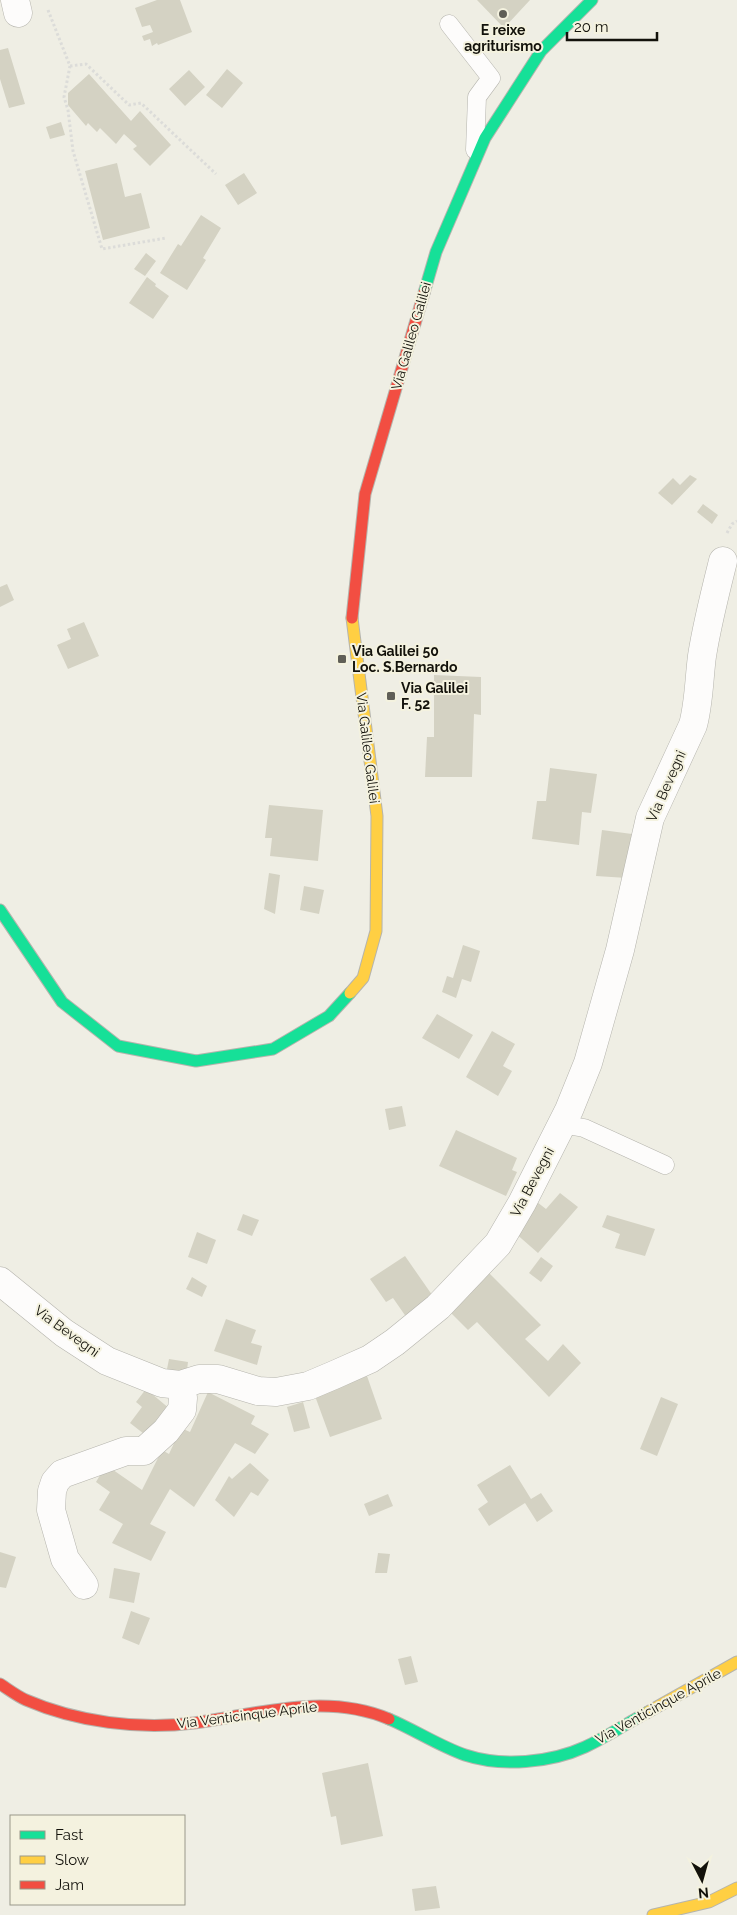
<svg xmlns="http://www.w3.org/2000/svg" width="737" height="1915" viewBox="0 0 737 1915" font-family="Raleway,sans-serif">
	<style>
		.building { fill: #d4d2c3 }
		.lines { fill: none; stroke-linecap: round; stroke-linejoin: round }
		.lane-casing { stroke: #b5b4ad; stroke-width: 19 }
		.street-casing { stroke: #b5b4ad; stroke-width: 29 }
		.fast-casing { stroke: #b5b4ad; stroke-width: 13 }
		.slow-casing { stroke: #b5b4ad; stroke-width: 13 }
		.jam-casing { stroke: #b5b4ad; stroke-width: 13 }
		.path { stroke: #dcdcd9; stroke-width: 3; stroke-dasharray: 2.5 2.5; stroke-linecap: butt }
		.lane { stroke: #fdfcfb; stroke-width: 18 }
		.street { stroke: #fdfcfb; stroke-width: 28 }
		.fast { stroke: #16e098; stroke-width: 11 }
		.slow { stroke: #ffcf43; stroke-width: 11 }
		.jam { stroke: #f24e42; stroke-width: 11 }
		.poi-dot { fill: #605f57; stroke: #f4f2df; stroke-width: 2 }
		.labels { text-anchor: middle; stroke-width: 4; stroke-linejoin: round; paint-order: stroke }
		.poi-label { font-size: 14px; font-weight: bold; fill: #13120b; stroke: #f4f2df; text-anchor: start }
		.street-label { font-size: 14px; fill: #13120b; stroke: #f4f2df }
	</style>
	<rect width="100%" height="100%" fill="#efeee4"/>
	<path class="building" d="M 157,0 L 180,0 L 192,32 L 158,45 L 157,43 L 152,46 L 150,39 L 144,41 L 142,36 L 153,32 L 150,25 L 142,27 L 135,8 Z
		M 477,0 L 530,0 L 504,28 Z
		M 8,48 L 25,104 L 9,108 L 0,79 L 0,50 Z
		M 227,69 L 243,83 L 222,108 L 206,95 Z
		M 189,70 L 205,87 L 185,106 L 169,89 Z
		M 89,74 L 131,121 L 140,111 L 171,145 L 150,166 L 133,149 L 137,146 L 124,134 L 116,144 L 100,128 L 97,132 L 88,123 L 86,126 L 68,105 L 68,93 Z
		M 61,122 L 65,135 L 50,139 L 46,127 Z
		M 117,163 L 125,197 L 141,193 L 150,228 L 103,240 L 85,171 Z
		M 244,173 L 257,193 L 238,205 L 225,185 Z
		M 201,215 L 221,228 L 203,258 L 206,260 L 187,290 L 160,273 L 178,244 L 181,246 Z
		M 146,253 L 156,261 L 145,276 L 134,269 Z
		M 147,277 L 156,284 L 155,286 L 169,296 L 153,319 L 129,303 Z
		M 690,475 L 697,479 L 672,505 L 658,493 L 673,478 L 680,485 Z
		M 703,504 L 718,515 L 712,524 L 697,512 Z
		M 7,584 L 14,600 L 0,607 L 0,587 Z
		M 84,622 L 99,656 L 68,669 L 57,645 L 71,639 L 67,629 Z
		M 434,675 L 481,677 L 481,715 L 474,714 L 472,777 L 425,777 L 427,737 L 434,737 Z
		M 550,768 L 597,774 L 591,813 L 582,812 L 579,845 L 532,839 L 537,801 L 546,801 Z
		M 269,805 L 323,810 L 318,861 L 270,856 L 272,838 L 265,838 Z
		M 602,830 L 632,834 L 627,878 L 596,876 Z
		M 269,873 L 280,875 L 275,914 L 264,909 Z
		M 304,886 L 324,890 L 319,914 L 300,910 Z
		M 463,945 L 480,951 L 471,982 L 462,979 L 456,998 L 442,992 L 447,976 L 453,978 Z
		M 437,1014 L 473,1035 L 459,1059 L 422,1038 Z
		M 492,1031 L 515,1044 L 503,1066 L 512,1071 L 498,1096 L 466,1077 Z
		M 402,1106 L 406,1126 L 389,1130 L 385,1109 Z
		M 456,1130 L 517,1158 L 512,1170 L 517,1172 L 506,1196 L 439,1166 Z
		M 560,1193 L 578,1207 L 538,1253 L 514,1232 L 537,1202 L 546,1209 Z
		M 243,1214 L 259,1220 L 252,1236 L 237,1230 Z
		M 607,1215 L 655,1229 L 645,1256 L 615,1248 L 620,1234 L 602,1227 Z
		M 197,1232 L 216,1240 L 207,1264 L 188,1257 Z
		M 405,1256 L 437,1302 L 409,1321 L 393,1298 L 386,1302 L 370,1279 Z
		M 541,1257 L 553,1266 L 541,1282 L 529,1273 Z
		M 488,1272 L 541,1325 L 525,1339 L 548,1361 L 563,1344 L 581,1363 L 549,1397 L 477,1322 L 468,1330 L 446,1308 Z
		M 192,1277 L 207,1286 L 202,1297 L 186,1289 Z
		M 226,1319 L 256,1330 L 251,1343 L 262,1346 L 257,1365 L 214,1351 Z
		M 169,1359 L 188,1362 L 186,1377 L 166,1374 Z
		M 367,1376 L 382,1419 L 330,1437 L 315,1396 Z
		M 146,1389 L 170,1409 L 148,1437 L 130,1423 L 142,1407 L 136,1402 Z
		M 208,1392 L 255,1416 L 251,1424 L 269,1434 L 255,1454 L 235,1443 L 194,1507 L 170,1489 L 150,1524 L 166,1532 L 151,1561 L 112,1543 L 123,1524 L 99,1510 L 110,1492 L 96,1482 L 106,1465 L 142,1490 L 162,1450 L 169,1454 L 181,1428 L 190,1432 Z
		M 661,1397 L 678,1404 L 657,1456 L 640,1449 Z
		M 303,1402 L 310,1428 L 294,1432 L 287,1407 Z
		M 250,1463 L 269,1480 L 258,1496 L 251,1492 L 234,1517 L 215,1500 L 229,1476 L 232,1479 Z
		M 510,1465 L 531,1499 L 541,1493 L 553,1511 L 537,1522 L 525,1503 L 489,1526 L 478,1509 L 488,1502 L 477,1485 Z
		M 388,1494 L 393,1506 L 369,1516 L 364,1504 Z
		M 0,1552 L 16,1557 L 6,1588 L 0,1587 Z
		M 378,1553 L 390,1554 L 387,1573 L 375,1573 Z
		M 114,1568 L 140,1573 L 134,1603 L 109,1598 Z
		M 131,1611 L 150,1618 L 139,1645 L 122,1638 Z
		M 411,1656 L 418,1682 L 405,1685 L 398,1659 Z
		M 368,1763 L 383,1836 L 341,1845 L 336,1816 L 331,1817 L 322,1773 Z
		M 436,1886 L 440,1908 L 415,1911 L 412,1889 Z"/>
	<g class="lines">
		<g class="lane-casing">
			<path id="lane" d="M 449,24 L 491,78 L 477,97 L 475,150
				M 561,1124 L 584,1128 L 665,1165"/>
		</g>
		<g class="street-casing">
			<path id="street" d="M 15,0 L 18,13
				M 0,1281 L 64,1333 L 107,1361 L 162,1383 L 180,1385 L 199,1379 L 218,1379 L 258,1391 L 276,1392 L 308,1386 L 334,1375 L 370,1359 L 395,1342 L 438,1307 L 498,1244 L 522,1203 L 569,1110 L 588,1063 L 620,950 L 650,818 L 693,725 C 699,703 699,679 702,656 C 707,624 715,593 723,561
				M 84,1585 L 65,1559 L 51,1510 L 52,1491 L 55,1482 L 62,1474 L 126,1451 L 144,1451 L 166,1431 L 182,1410 L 183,1398 L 180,1385"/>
		</g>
		<g class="fast-casing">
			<path id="fast" d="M 424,293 L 436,252 L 485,138 L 541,51 L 592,0
				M 0,910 L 62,1002 L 118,1046 L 196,1061 L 273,1049 L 329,1016 L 350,993
				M 389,1719 C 415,1730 439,1746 465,1755 C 502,1767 550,1763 585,1747 C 607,1737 627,1723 648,1712"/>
		</g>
		<g class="slow-casing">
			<path id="slow" d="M 350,993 L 363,978 L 376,931 L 377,816 L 352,618
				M 648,1712 L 737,1662
				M 653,1915 L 709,1902 L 737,1888"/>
		</g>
		<g class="jam-casing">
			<path id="jam" d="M 352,618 L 365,494 L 424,293
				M 0,1684 C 8,1689 17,1696 26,1700 C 77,1722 139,1730 194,1723 C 259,1714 325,1692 389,1719"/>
		</g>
		<path class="path" d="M 48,10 L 70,66 L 64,97 L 68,110 L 73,151 L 102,249 L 166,238
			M 70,66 L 86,64 L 129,105 L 141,103 L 216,174
			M 727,533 L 732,524 L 737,521"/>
		<use href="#lane" class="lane"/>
		<use href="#street" class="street"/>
		<use href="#fast" class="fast"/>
		<use href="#slow" class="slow"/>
		<use href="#jam" class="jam"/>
	</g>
	<g class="poi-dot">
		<circle cx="503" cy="14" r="5"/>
		<rect x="337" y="654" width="10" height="10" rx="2.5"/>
		<rect x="386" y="691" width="10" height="10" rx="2.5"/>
	</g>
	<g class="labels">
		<g class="poi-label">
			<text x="503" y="35" text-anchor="middle">E reixe<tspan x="503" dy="16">agriturismo</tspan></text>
			<text x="352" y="656">Via Galilei 50<tspan x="352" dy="16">Loc. S.Bernardo</tspan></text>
			<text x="401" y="693">Via Galilei<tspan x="401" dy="16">F. 52</tspan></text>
		</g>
		<g class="street-label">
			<text transform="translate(411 336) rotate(-74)" y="5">Via Galileo Galilei</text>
			<text transform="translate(368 748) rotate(83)" y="5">Via Galileo Galilei</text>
			<text transform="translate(666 786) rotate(-66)" y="5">Via Bevegni</text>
			<text transform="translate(532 1182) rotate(-62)" y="5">Via Bevegni</text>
			<text transform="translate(67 1331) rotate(36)" y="5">Via Bevegni</text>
			<text transform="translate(658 1706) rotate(-29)" y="5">Via Venticinque Aprile</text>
			<text transform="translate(247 1715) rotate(-7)" y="5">Via Venticinque Aprile</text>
		</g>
	</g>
	<rect x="10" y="1815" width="175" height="90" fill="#f4f2df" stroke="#9a988a"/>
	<rect x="20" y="1831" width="25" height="8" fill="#16e098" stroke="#9a988a"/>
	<text x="55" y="1840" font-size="15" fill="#13120b">Fast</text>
	<rect x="20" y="1856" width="25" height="8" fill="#ffcf43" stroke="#9a988a"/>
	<text x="55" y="1865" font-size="15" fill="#13120b">Slow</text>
	<rect x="20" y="1881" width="25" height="8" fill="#f24e42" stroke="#9a988a"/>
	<text x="55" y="1890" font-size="15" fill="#13120b">Jam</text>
	<g transform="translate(702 1880) rotate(174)" stroke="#f4f2df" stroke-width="4" paint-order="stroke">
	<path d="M0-4L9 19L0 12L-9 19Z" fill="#13120b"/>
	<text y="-8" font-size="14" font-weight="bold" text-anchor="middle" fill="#13120b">N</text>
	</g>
	<path d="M567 32v8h90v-8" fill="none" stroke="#13120b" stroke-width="2.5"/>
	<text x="574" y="32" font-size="15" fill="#13120b" stroke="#f4f2df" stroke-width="4" paint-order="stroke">20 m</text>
</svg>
